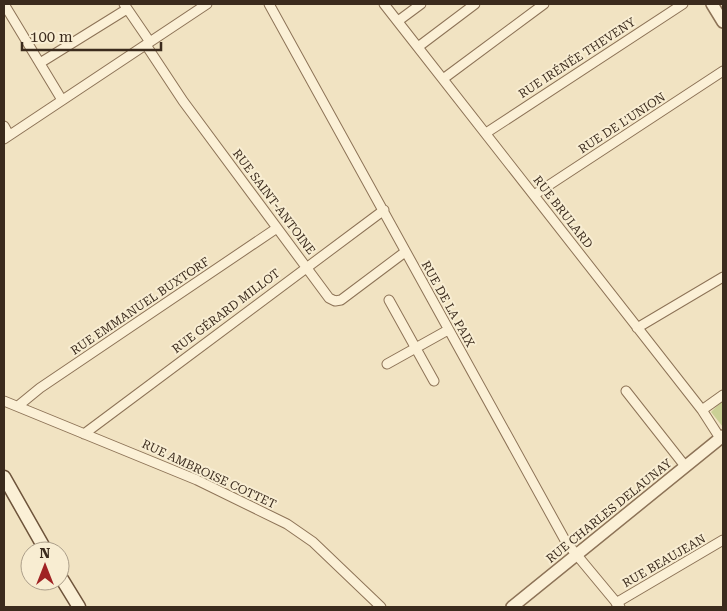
<svg xmlns="http://www.w3.org/2000/svg" width="727" height="611" viewBox="0 0 727 611" font-family="'Roboto Serif',serif">
	<style>
		.green { fill: #cad095 }
		.lines { fill: none; stroke-linecap: round; stroke-linejoin: round }
		.minor-casing { stroke: #8d7357; stroke-width: 11 }
		.tertiary-casing { stroke: #8d7357; stroke-width: 14 }
		.secondary-casing { stroke: #6e543b; stroke-width: 15 }
		.minor { stroke: #fbf0d6; stroke-width: 9 }
		.tertiary { stroke: #fbf0d6; stroke-width: 11 }
		.secondary { stroke: #fbf0d6; stroke-width: 12 }
		.labels { text-anchor: middle; stroke-width: 4; stroke-linejoin: round; paint-order: stroke }
		.street-label { font-size: 12px; fill: #3b2b1d; stroke: #f8edd2 }
	</style>
	<rect width="100%" height="100%" fill="#f1e3c2"/>
	<path class="green" d="M 723,400 L 723,427 L 711,412 Z"/>
	<g class="lines">
		<g class="minor-casing">
			<path id="minor" d="M 4,4 L 62,100
				M 124,4 L 150,42
				M 269,4 L 566,542 L 620,607
				M 384,4 L 702,410 L 720,438
				M 398,21 L 421,4
				M 146,45 L 183,101 L 329,298 L 335,301 L 341,300 L 405,252
				M 418,47 L 475,4
				M 40,63 L 127,9
				M 443,79 L 544,4
				M 4,126 L 9,135
				M 486,133 L 683,4
				M 4,139 L 207,4
				M 534,195 L 723,71
				M 389,300 L 434,381
				M 637,328 L 723,277
				M 387,364 L 448,330
				M 626,391 L 685,466
				M 4,401 L 197,480 L 287,524 L 313,542 L 381,607
				M 18,406 L 40,388 L 277,228
				M 702,410 L 723,395
				M 84,434 L 384,210
				M 616,603 L 723,540"/>
		</g>
		<g class="tertiary-casing">
			<path id="tertiary" d="M 712,4 L 723,22
				M 512,607 L 723,436"/>
		</g>
		<g class="secondary-casing">
			<path id="secondary" d="M 4,477 L 46,551
				M 60,576 L 79,607"/>
		</g>
		<use href="#minor" class="minor"/>
		<use href="#tertiary" class="tertiary"/>
		<use href="#secondary" class="secondary"/>
	</g>
	<g class="labels">
		<g class="street-label">
			<text transform="translate(577 58) rotate(-33)" y="4">RUE IRÉNÉE THEVENY</text>
			<text transform="translate(622 123) rotate(-33)" y="4">RUE DE L'UNION</text>
			<text transform="translate(274 202) rotate(53)" y="4">RUE SAINT-ANTOINE</text>
			<text transform="translate(563 212) rotate(52)" y="4">RUE BRULARD</text>
			<text transform="translate(448 304) rotate(61)" y="4">RUE DE LA PAIX</text>
			<text transform="translate(140 306) rotate(-34)" y="4">RUE EMMANUEL BUXTORF</text>
			<text transform="translate(226 311) rotate(-37)" y="4">RUE GÉRARD MILLOT</text>
			<text transform="translate(209 474) rotate(25)" y="4">RUE AMBROISE COTTET</text>
			<text transform="translate(609 511) rotate(-39)" y="4">RUE CHARLES DELAUNAY</text>
			<text transform="translate(664 561) rotate(-30)" y="4">RUE BEAUJEAN</text>
		</g>
	</g>
	<rect width="727" height="611" fill="none" stroke="#3b2b1d" stroke-width="10"/>
	<g transform="translate(45 566)"><circle r="24" fill="#f8edd2" stroke="#ac9f8a"/>
	<path d="M0-4L9 19L0 12L-9 19Z" fill="#a02324"/>
	<text y="-8" font-size="14" font-weight="bold" text-anchor="middle" fill="#3b2b1d">N</text>
	</g>
	<path d="M22 42v8h139v-8" fill="none" stroke="#3b2b1d" stroke-width="2.5"/>
	<text x="30" y="42" font-size="15" fill="#3b2b1d" stroke="#f8edd2" stroke-width="4" paint-order="stroke">100 m</text>
</svg>
